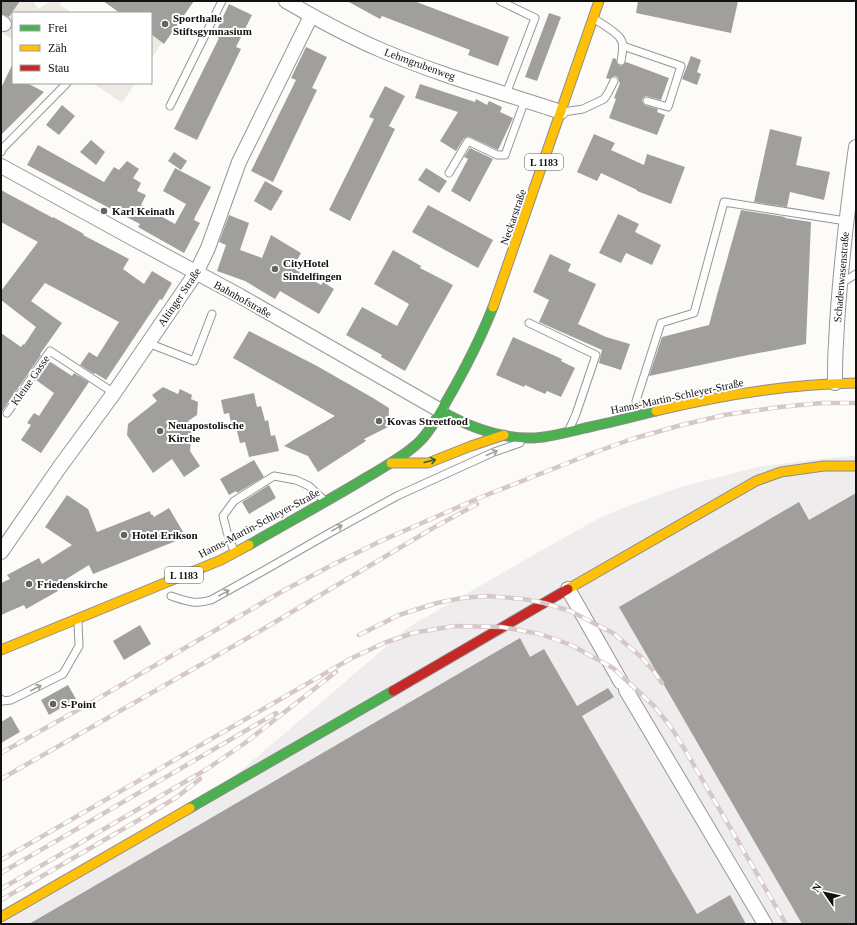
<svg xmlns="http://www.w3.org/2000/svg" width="857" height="925" viewBox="0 0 857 925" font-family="Georgia,serif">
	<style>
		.industrial { fill: #efecee }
		.plaza { fill: #eceae3 }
		.building { fill: #a09f9c }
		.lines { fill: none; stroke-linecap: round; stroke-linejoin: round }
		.lane-casing { stroke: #979695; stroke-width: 9 }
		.street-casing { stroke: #979695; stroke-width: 16 }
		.fast-casing { stroke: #8d8d8c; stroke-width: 11 }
		.slow-casing { stroke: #8d8d8c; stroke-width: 11 }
		.jam-casing { stroke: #8d8d8c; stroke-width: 11 }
		.lane { stroke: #fffefe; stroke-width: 7 }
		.street { stroke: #fffefe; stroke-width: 14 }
		.fast { stroke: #4caf50; stroke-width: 9 }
		.slow { stroke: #ffc107; stroke-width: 9 }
		.jam { stroke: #c62828; stroke-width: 9 }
		.rail-casing { stroke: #d7c8c8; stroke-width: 4.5 }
		.rail { stroke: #fff; stroke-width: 3; stroke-dasharray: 9; stroke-linecap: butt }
		.oneway { stroke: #a09f9f }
		.oneway2 { stroke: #2e6030 }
		.poi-dot { fill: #636362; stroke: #fff; stroke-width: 1.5 }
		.labels { text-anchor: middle; stroke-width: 4; stroke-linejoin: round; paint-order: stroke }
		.shield { fill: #fff; stroke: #585858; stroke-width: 1 }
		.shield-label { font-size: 10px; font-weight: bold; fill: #111 }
		.poi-label { font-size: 11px; font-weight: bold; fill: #111; stroke: #fff; text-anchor: start }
		.street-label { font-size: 11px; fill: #111; stroke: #fff }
	</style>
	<rect width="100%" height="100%" fill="#fcfbf8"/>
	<path class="industrial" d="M 852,456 L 856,456 L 856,924 L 1,924 L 224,785 L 409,627 L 542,550 L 605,515 L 680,487 L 758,467 L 803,461 Z"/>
	<path class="plaza" d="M 20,1 L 33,1 L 38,9 L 51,1 L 62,1 L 60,5 L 72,13 L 13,13 L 13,40 L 1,32 L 1,29 Z
		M 151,34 L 162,42 L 153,56 L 151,55 Z
		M 93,83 L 135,83 L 122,103 Z"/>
	<path class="building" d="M 1,1 L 20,1 L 9,17 L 5,15 L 1,14 Z
		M 103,1 L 194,1 L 164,44 L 151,34 L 151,13 L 120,13 Z
		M 347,1 L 414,1 L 509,37 L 498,66 L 468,55 L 470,50 L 382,16 L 380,19 Z
		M 638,1 L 738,1 L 731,33 L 636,13 Z
		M 229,4 L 252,15 L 236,47 L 241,49 L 197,140 L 174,129 L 219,38 L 214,36 Z
		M 549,13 L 561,17 L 537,81 L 525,77 Z
		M 306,47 L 327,57 L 312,88 L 317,90 L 273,182 L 251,171 L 296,80 L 291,78 Z
		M 691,56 L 701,60 L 697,72 L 701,74 L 697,85 L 682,79 Z
		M 613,58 L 616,59 L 617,63 L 620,66 L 623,65 L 626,62 L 669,78 L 661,100 L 646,96 L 643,98 L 642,100 L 644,105 L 658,109 L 657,112 L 665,115 L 657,135 L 609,118 L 616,99 L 614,98 L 620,83 L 619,82 L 618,78 L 616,76 L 612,77 L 609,79 L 606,78 Z
		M 13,63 L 13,83 L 27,83 L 44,92 L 1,135 L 1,88 Z
		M 420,84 L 475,102 L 476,99 L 487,105 L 489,101 L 502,107 L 500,112 L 513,118 L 498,150 L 468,136 L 464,138 L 456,151 L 440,141 L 458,112 L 415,98 Z
		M 385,86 L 405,96 L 389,126 L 395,129 L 350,221 L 329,210 L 374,119 L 369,117 Z
		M 62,105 L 75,116 L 59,135 L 46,125 Z
		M 770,129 L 802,137 L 796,165 L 830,172 L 824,200 L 790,192 L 787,207 L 754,202 Z
		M 594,134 L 615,143 L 611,150 L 644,165 L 647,154 L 685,167 L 671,204 L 637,191 L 637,190 L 601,173 L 597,181 L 577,172 Z
		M 91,140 L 105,152 L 96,165 L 80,152 Z
		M 38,145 L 104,182 L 114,167 L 119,170 L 127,161 L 139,169 L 133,178 L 141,183 L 137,191 L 146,195 L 141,205 L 175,224 L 186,204 L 163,191 L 175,168 L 211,187 L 195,217 L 194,220 L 200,223 L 184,253 L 138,227 L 140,224 L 27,165 Z
		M 470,148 L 493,159 L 470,202 L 451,191 L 468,159 L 464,157 Z
		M 174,152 L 187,161 L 181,170 L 168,161 Z
		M 426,168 L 447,181 L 439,193 L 418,180 Z
		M 265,181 L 283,191 L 271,211 L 254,201 Z
		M 1,190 L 53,218 L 53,217 L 84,234 L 83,235 L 129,259 L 123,269 L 144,284 L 152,271 L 172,283 L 162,300 L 160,299 L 106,380 L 95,373 L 94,374 L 80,365 L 89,352 L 97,357 L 119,322 L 45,283 L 31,301 L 62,323 L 40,354 L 41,355 L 3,410 L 1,415 L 1,333 L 21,347 L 23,344 L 24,345 L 36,327 L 1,300 L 1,291 L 38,242 L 1,222 Z
		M 428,205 L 493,240 L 478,268 L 412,232 Z
		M 741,210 L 785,217 L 785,218 L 811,222 L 806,344 L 743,356 L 649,376 L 662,337 L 709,325 L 717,295 Z
		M 618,214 L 639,224 L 635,232 L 661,245 L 652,265 L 626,253 L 621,263 L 599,253 Z
		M 229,215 L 249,223 L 240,250 L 262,258 L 271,235 L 301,253 L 293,268 L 321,285 L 323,282 L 334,289 L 319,314 L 280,291 L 275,299 L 245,281 L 217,271 L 226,245 L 219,242 Z
		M 393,250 L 421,266 L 420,268 L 453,285 L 405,371 L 381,357 L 382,355 L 346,335 L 362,307 L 397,326 L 409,304 L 374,284 Z
		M 550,254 L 571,264 L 568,271 L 596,284 L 578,324 L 606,337 L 630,344 L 621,370 L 599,363 L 602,350 L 539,322 L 549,300 L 533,292 Z
		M 249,331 L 317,366 L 373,398 L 389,408 L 388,427 L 364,439 L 366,441 L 318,472 L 308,456 L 284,446 L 295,439 L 335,416 L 233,358 Z
		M 513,337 L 562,359 L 561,361 L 575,368 L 561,397 L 547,391 L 545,394 L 525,385 L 524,387 L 496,375 Z
		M 49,361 L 72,376 L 74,373 L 89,382 L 41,453 L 21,440 L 31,425 L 27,423 L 34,413 L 39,416 L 54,393 L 36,380 Z
		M 163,387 L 178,394 L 180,389 L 192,395 L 191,399 L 198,402 L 197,415 L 188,421 L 192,428 L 190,451 L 200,466 L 184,477 L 172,459 L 153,473 L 127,435 L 128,424 L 157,401 L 152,395 Z
		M 254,393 L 257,407 L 261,406 L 265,421 L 268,420 L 271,436 L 275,435 L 279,451 L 249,457 L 245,442 L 240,443 L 236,427 L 232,428 L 229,413 L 224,414 L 221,400 Z
		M 254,460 L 264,477 L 237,493 L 236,491 L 229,495 L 220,479 Z
		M 269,485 L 276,498 L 249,514 L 242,502 Z
		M 856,493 L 856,924 L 802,924 L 619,607 L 799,502 L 809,520 Z
		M 67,495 L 88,509 L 97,532 L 150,511 L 151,515 L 152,514 L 154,517 L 169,508 L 186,537 L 93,574 L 89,565 L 55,586 L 58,591 L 26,609 L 24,605 L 1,615 L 1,583 L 10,579 L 7,575 L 39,558 L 42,564 L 72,545 L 45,527 Z
		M 140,625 L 151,644 L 124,660 L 113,641 Z
		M 520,638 L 530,657 L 544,649 L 577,706 L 608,688 L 614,697 L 582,716 L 697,914 L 730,895 L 746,924 L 29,924 Z
		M 68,685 L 76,699 L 49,715 L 41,700 Z
		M 11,716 L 20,732 L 1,743 L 1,722 Z"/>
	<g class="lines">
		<g class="lane-casing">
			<path id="lane" d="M 500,1 L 535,18 L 506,94
				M 596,20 C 602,24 616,32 620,38 C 625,44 622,54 621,61
				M 623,46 L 681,66 L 668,107 L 647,101
				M 170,106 L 222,1
				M 563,112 L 583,109 L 604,99 L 608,93 L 614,81
				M 1,152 L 3,148 L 67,83
				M 449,173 L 468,141 L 497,155 L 505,155 L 525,100
				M 840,284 L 856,274
				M 529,323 L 596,355 L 576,414 L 569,430
				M 148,343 L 194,361 L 212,314
				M 636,401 L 661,323 L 694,313 L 724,202 L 846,221
				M 7,413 L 50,351 L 114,393
				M 234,551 L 227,532 L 223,516 L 234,501 L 274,476 L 296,480 L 309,486 L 324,500
				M 171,596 C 186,601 195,605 211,600 L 265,570 L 326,535 L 397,496 L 494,452 L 520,443
				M 1,699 L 3,701 L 11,700 L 63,674 L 79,646 L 78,622"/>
		</g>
		<g class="street-casing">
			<path id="street" d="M 286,1 C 317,19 348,36 381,50 C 439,75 501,92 561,112
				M 1,22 L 4,24
				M 1,166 L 136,240 L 240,296 L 441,411
				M 835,383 C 835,370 835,356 836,343 C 839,278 847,212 856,147
				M 1,552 L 59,468 L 114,393 L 196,273 L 208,248 L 239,162 L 311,16
				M 568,589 L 621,682
				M 626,690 L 765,924"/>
		</g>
		<g class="fast-casing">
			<path id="fast" d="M 441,411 C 469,427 501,439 534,438 C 551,437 568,432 585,428 C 609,423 632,417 656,411
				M 249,545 C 287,523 326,502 364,479 C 382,468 407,455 421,440 C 430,431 440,413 446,402 C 464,371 480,340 493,307
				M 190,808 L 393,691"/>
		</g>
		<g class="slow-casing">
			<path id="slow" d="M 493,307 L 599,1
				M 656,411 C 722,395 788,384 856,383
				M 391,463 L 428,463 L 471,446 L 504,435
				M 568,589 L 756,481 L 781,472 L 824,466 L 856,466
				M 1,650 L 221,560 L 249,545
				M 1,917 L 190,808"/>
		</g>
		<g class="jam-casing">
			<path id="jam" d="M 393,691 L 568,589"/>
		</g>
		<use href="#lane" class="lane"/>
		<use href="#street" class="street"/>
		<use href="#fast" class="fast"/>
		<use href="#slow" class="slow"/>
		<use href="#jam" class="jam"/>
		<g class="rail-casing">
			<path id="rail" d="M 359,635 L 399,615 L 437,603 L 462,598 L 487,596 L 524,599 L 544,603 L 570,611 L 613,633 L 640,656 L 652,669 L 662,683
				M 1,753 L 92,702 L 281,592 L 334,564 L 381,541 L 479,498 L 593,453 L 632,439 L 678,426 L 724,415 L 780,407 L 822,403 L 856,403
				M 1,779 L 265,628 L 433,528 L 477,504
				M 1,860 L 350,659 L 384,643 L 413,633 L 454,626 L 502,627 L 540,634 L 571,645 L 613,668 L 654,706 L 670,726 L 681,743 L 786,924
				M 1,873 L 276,713
				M 1,889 L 207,769 L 245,743 L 336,672
				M 1,900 L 149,814 L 177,797 L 200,779"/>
		</g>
		<use href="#rail" class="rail"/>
	</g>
	<defs><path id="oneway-shaft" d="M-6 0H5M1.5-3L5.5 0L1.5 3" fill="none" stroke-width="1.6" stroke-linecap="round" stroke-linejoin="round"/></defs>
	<g class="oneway">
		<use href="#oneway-shaft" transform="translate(492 453) rotate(-23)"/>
		<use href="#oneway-shaft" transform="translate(337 528) rotate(-29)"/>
		<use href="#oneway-shaft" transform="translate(224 593) rotate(-29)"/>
		<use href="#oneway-shaft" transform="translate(36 688) rotate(-27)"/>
	</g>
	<use class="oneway2" href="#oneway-shaft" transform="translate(430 461) rotate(-14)"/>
	<g class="poi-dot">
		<circle cx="165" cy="24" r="4"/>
		<circle cx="104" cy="211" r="4"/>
		<circle cx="275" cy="269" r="4"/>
		<circle cx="379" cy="421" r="4"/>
		<circle cx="160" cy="431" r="4"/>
		<circle cx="124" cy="535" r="4"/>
		<circle cx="29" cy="584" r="4"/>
		<circle cx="53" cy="704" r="4"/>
	</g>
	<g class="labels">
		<g class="shield">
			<rect x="525" y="154" width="38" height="16" rx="3"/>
			<rect x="165" y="567" width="38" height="16" rx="3"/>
		</g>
		<g class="shield-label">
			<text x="544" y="166">L 1183</text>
			<text x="184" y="579">L 1183</text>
		</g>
		<g class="poi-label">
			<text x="173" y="22">Sporthalle<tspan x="173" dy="13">Stiftsgymnasium</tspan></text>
			<text x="112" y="215">Karl Keinath</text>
			<text x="283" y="267">CityHotel<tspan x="283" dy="13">Sindelfingen</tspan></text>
			<text x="387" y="425">Kovas Streetfood</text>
			<text x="168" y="429">Neuapostolische<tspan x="168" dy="13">Kirche</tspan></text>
			<text x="132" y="539">Hotel Erikson</text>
			<text x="37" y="588">Friedenskirche</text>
			<text x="61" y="708">S-Point</text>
		</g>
		<g class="street-label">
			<text transform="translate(420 64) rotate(20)" y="4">Lehmgrubenweg</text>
			<text transform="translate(513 217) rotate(-71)" y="4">Neckarstraße</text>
			<text transform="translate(841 277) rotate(-85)" y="4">Schadenwasenstraße</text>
			<text transform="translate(179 297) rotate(-56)" y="4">Altinger Straße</text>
			<text transform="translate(243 299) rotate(29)" y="4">Bahnhofstraße</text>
			<text transform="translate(30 380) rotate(-55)" y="4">Kleine Gasse</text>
			<text transform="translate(677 396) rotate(-12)" y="4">Hanns-Martin-Schleyer-Straße</text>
			<text transform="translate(259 523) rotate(-28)" y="4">Hanns-Martin-Schleyer-Straße</text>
		</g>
	</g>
	<rect width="857" height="925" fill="none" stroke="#111111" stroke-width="4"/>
	<rect x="12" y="12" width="140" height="72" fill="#ffffff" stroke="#a0a0a0"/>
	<rect x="20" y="25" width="20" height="6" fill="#4caf50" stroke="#a0a0a0"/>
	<text x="48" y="32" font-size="12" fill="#111111">Frei</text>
	<rect x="20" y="45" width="20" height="6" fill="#ffc107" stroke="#a0a0a0"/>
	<text x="48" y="52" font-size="12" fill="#111111">Zäh</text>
	<rect x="20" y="65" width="20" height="6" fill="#c62828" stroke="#a0a0a0"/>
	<text x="48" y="72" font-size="12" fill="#111111">Stau</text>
	<g transform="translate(825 893) rotate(304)" stroke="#ffffff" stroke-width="3" paint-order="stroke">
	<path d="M0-3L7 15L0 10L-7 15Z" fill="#111111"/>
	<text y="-6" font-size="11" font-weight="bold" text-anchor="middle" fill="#111111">N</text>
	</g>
</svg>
